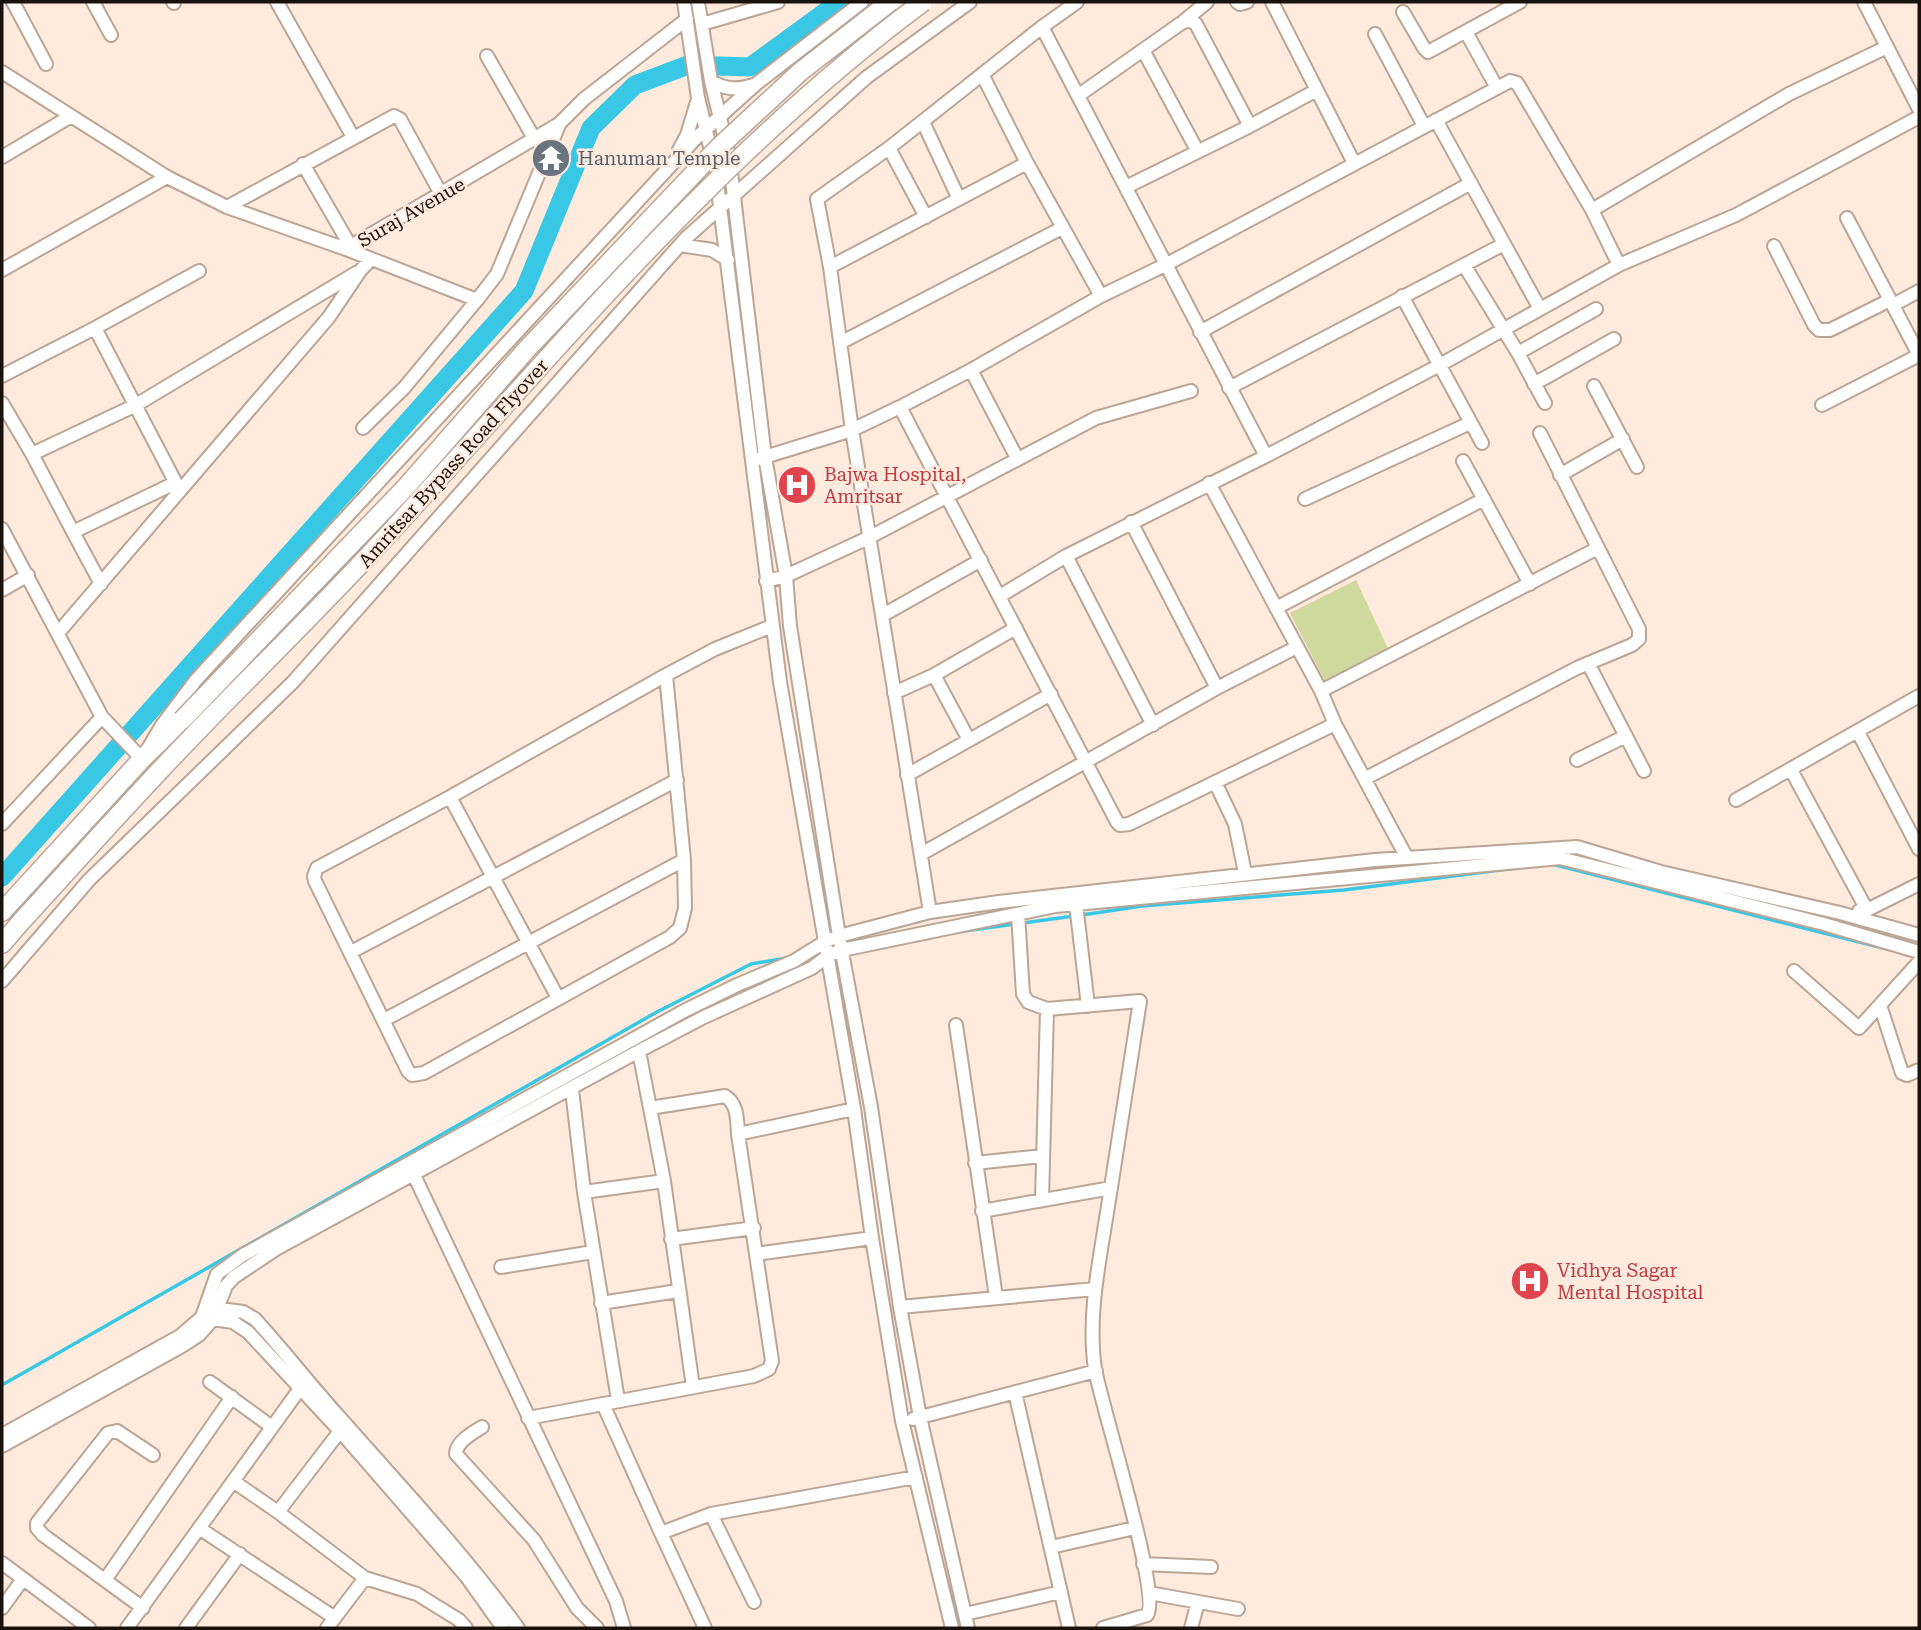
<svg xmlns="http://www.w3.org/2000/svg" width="1921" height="1630" viewBox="0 0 1921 1630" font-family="'Roboto Serif',serif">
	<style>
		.green { fill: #cfd89d }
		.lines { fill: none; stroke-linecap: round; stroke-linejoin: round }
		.stream { stroke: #38c7e4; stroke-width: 3.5 }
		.river { stroke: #38c7e4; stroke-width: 19 }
		.minor-casing { stroke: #bba595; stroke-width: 16 }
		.highway-casing { stroke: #bba595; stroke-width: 21 }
		.minor { stroke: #fff; stroke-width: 12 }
		.highway { stroke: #fff; stroke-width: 18 }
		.highway-bridge-casing { stroke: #bba595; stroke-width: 21; stroke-linecap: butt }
		.highway-bridge { stroke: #fff; stroke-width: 18 }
		.labels { text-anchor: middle; stroke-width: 5; stroke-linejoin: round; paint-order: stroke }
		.worship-label { font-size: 19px; fill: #5b616d; stroke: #feebde; text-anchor: start }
		.street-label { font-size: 19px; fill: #1a130d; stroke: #feebde }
		.health-label { font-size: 19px; fill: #be3a42; stroke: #feebde; text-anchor: start }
	</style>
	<rect width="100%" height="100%" fill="#feebde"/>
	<path class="green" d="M 1356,580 L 1392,657 L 1329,689 L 1290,613 Z"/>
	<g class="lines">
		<path class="stream" d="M 1552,864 L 1883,948
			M 1082,915 L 1142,906 L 1344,890 L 1516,868
			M 1023,923 L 1074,916
			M 964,931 L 1015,924
			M 2,1385 L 655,1013 L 751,964 L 787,958"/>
		<path class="river" d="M 2,877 L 524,291 L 591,128 L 635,85 L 688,65 L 750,67 L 839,2"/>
		<g class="minor-casing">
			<path id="minor" d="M 13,2 L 46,64
				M 93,2 L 111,35
				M 173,2 L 174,3
				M 277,2 L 353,137
				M 684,2 L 698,98 L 715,167 L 780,682 L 854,1109 L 872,1238 L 902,1421 L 952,1628
				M 698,2 L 711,81 L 729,155 L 765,457 L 786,576 L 790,626 L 839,936 L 871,1107 L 900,1307 L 920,1417 L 968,1628
				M 1237,2 L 1240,4 L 1247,2
				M 1272,2 L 1354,163
				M 1864,2 L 1919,109
				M 1403,12 L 1424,48 L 1428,52 L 1520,2
				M 1184,21 L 1207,2
				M 702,24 L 778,2
				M 1042,27 L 1266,456
				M 1466,32 L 1497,88
				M 1375,34 L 1424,126
				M 1143,50 L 1198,152
				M 487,56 L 535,140
				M 2,72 L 167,177 L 227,207 L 346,249 L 559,124 L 584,99 L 687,19
				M 982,74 L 1027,163 L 1101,296
				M 711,81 C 726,90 738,90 754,85
				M 1079,95 L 1180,24 C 1186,20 1190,20 1196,24 L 1250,126
				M 1436,120 L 1540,309
				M 923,122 L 959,199
				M 889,148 L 926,217
				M 679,150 L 687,135 L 697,102
				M 2,157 L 71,116
				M 303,164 L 351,247
				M 1126,187 L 1250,126 L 1317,90
				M 227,207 L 394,116 L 400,119 L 441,194
				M 1592,210 L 1789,94 L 1887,47
				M 1847,218 L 1919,355
				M 680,245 L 712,250 L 728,260
				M 1774,246 L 1814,325 L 1819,330 L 1830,330 L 1890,300
				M 346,249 L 477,300 L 497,274 L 559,125
				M 1464,265 L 1518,353 L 1545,403
				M 830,267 L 1027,163
				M 2,270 L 167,177
				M 1402,296 L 1482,443
				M 1893,305 L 1919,291
				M 95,328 L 180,491
				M 1200,332 L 1471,183
				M 840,343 L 1062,228
				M 1518,353 L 1596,309
				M 971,370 L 1017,458
				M 2,376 L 95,328 L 199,271
				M 1534,384 L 1614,339
				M 1594,386 L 1637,467
				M 1229,388 L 1504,244
				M 2,403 L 32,454 L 73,532
				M 1822,405 L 1919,355
				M 900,407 L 1117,822 L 1120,825 L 1129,824 L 1335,724
				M 363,428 L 404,388 L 477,300
				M 32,454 L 136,405 L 356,273
				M 758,459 L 852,430 L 900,407 L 971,370 L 1101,296 L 1167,264 L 1510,81 L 1517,83 L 1592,210 L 1619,265
				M 1463,461 L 1530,584
				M 1560,475 L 1623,439
				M 1209,483 L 1321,691 L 1335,724 L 1407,858
				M 1305,499 L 1470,423
				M 1131,522 L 1217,688
				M 2,529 L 102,717 L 142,759 L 162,725 L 196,680 L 697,137 L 756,84 L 862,2
				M 1066,556 L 1153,725
				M 766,581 L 786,576 L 870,537 L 1096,418 L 1191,391
				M 101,584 L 73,532 L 175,483
				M 2,590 L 28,575
				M 1000,596 L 1066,556 L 1266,456 L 1438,366 L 1619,265 L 1736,215 L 1919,117
				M 1276,608 L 1484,499
				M 883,615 L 981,560
				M 58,633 L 329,317 L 360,271 L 371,259
				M 1588,663 L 1644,771
				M 666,675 L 684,860 L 685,908 L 680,928 L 670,937 L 424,1073 L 412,1075 L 408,1071 L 315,881 L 314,876 L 317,868 L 450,797 L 666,675 L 715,649 L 772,626
				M 934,675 L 969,740
				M 1321,691 L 1598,548
				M 894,693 L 934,675 L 1016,628
				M 1858,732 L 1919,849
				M 1577,760 L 1626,736
				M 1791,770 L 1867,910
				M 907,775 L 1051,694
				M 1366,778 L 1577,668 L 1632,645 L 1639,639 L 1639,629 L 1540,433
				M 1215,782 L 1235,824 L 1245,873
				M 450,797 L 558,998
				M 1736,800 L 1919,696
				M 2,824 L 102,717
				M 921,854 L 1217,688 L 1297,647
				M 1076,904 L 1088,1006
				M 1859,911 L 1867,910 L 1919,884
				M 930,912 L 852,430 L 830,267 L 817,199 L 889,148 L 1042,27 L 1077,2
				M 1018,914 L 1023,994 L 1028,1002 L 1047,1009 L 1140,1001 C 1129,1070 1119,1138 1108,1206 C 1100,1259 1087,1315 1095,1369 C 1101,1405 1162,1596 1147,1615 L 1103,1628
				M 351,952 L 677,780
				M 1794,971 L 1859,1028 L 1919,962
				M 2,981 L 89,880 L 293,682 L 686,238 L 867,77 L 970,2
				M 1880,1005 L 1902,1073 L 1907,1075 L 1919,1070
				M 384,1020 L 684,860
				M 956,1025 L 996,1297
				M 639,1051 L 650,1108 L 725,1096 C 738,1104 737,1120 738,1134
				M 572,1090 L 584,1192 L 664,1181
				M 650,1108 L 664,1181 L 693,1387
				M 975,1163 L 1043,1156
				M 413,1173 L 616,1601 L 624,1628
				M 584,1192 L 618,1400
				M 1042,1200 L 1047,1009
				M 982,1211 L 1111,1188
				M 671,1239 L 754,1228
				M 756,1254 L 872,1238
				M 501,1267 L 593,1252
				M 601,1303 L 678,1291
				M 900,1307 L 1095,1289
				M 213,1308 L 243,1312 L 255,1319 C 285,1352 312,1387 342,1420 C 402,1488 464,1554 518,1628
				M 206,1318 L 233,1322 L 248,1332 L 340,1431 L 466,1576 L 503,1628
				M 210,1382 L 272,1427
				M 1015,1392 L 1069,1628
				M 603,1404 L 661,1533 L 711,1514 L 916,1477
				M 528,1418 L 754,1376 L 769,1369 L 772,1361 L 738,1134 L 854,1109
				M 913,1419 L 1096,1371
				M 482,1427 C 472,1433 456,1442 456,1454 L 534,1540 L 577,1608 L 597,1628
				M 2,1435 L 180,1336 L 202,1317 L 217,1274 L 243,1255 L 684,1011 L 737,985 L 794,961 L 826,941 L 839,936 L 930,912 L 999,902 L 1375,860 L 1577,847 L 1661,872 L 1840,913 L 1919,935
				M 2,1446 L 182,1346 L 199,1335 L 213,1319 L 226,1286 L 234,1277 L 276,1249 L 639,1051 L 704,1017 L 812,968 L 829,955 L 842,950 L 1055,906 L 1560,858 L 1824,924 L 1919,952
				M 233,1481 L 278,1512 L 365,1578 L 417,1594 L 459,1620 L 466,1628
				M 278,1512 L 340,1431
				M 711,1514 L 754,1602
				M 199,1528 L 335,1618
				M 661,1533 L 705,1628
				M 1051,1547 L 1135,1528
				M 2,1563 L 89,1628
				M 1143,1564 L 1211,1567
				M 105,1580 L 232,1397
				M 1149,1593 L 1238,1609
				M 2,1608 L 23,1579
				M 143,1608 L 43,1535 L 37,1528 L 37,1523 L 108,1433 L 117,1431 L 153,1455
				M 965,1614 L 1061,1592
				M 127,1628 L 299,1390
				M 186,1628 L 240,1554
				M 327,1628 L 365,1578
				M 1191,1628 L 1198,1602"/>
		</g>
		<g class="highway-casing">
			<path id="highway" d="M 2,912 L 142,759 L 182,720
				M 2,944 L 20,923"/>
		</g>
		<use href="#minor" class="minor"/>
		<use href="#highway" class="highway"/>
		<g class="highway-bridge-casing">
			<path id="highway-bridge" d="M 182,720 L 406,487 L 526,350 L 719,147 L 800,72 L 890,2
				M 20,923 C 75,863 130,801 187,742 C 256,670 328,601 395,527 C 563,343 722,151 923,2"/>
		</g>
		<use href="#highway-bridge" class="highway-bridge"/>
	</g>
	<defs>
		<g id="temple-disc" transform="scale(2.0125)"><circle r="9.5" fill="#6b7280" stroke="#feebde"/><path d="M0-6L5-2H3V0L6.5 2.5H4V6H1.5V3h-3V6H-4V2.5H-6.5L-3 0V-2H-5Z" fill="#fff"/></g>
		<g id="hospital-disc" transform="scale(2.0125)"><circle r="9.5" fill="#e0444e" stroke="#feebde"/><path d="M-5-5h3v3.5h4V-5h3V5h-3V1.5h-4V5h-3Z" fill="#fff"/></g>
	</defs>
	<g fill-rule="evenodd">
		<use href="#temple-disc" x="551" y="158"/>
		<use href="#hospital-disc" x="797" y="485"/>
		<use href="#hospital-disc" x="1530" y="1281"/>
	</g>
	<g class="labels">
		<g class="worship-label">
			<text x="578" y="165">Hanuman Temple</text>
		</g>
		<g class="street-label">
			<text transform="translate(411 212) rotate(-30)" y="7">Suraj Avenue</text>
			<text transform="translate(453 463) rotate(-48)" y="7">Amritsar Bypass Road Flyover</text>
		</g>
		<g class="health-label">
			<text x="824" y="481">Bajwa Hospital,<tspan x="824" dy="22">Amritsar</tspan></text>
			<text x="1557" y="1277">Vidhya Sagar<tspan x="1557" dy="22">Mental Hospital</tspan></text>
		</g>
	</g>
	<rect width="1921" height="1630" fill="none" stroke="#1a130d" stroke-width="7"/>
</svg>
